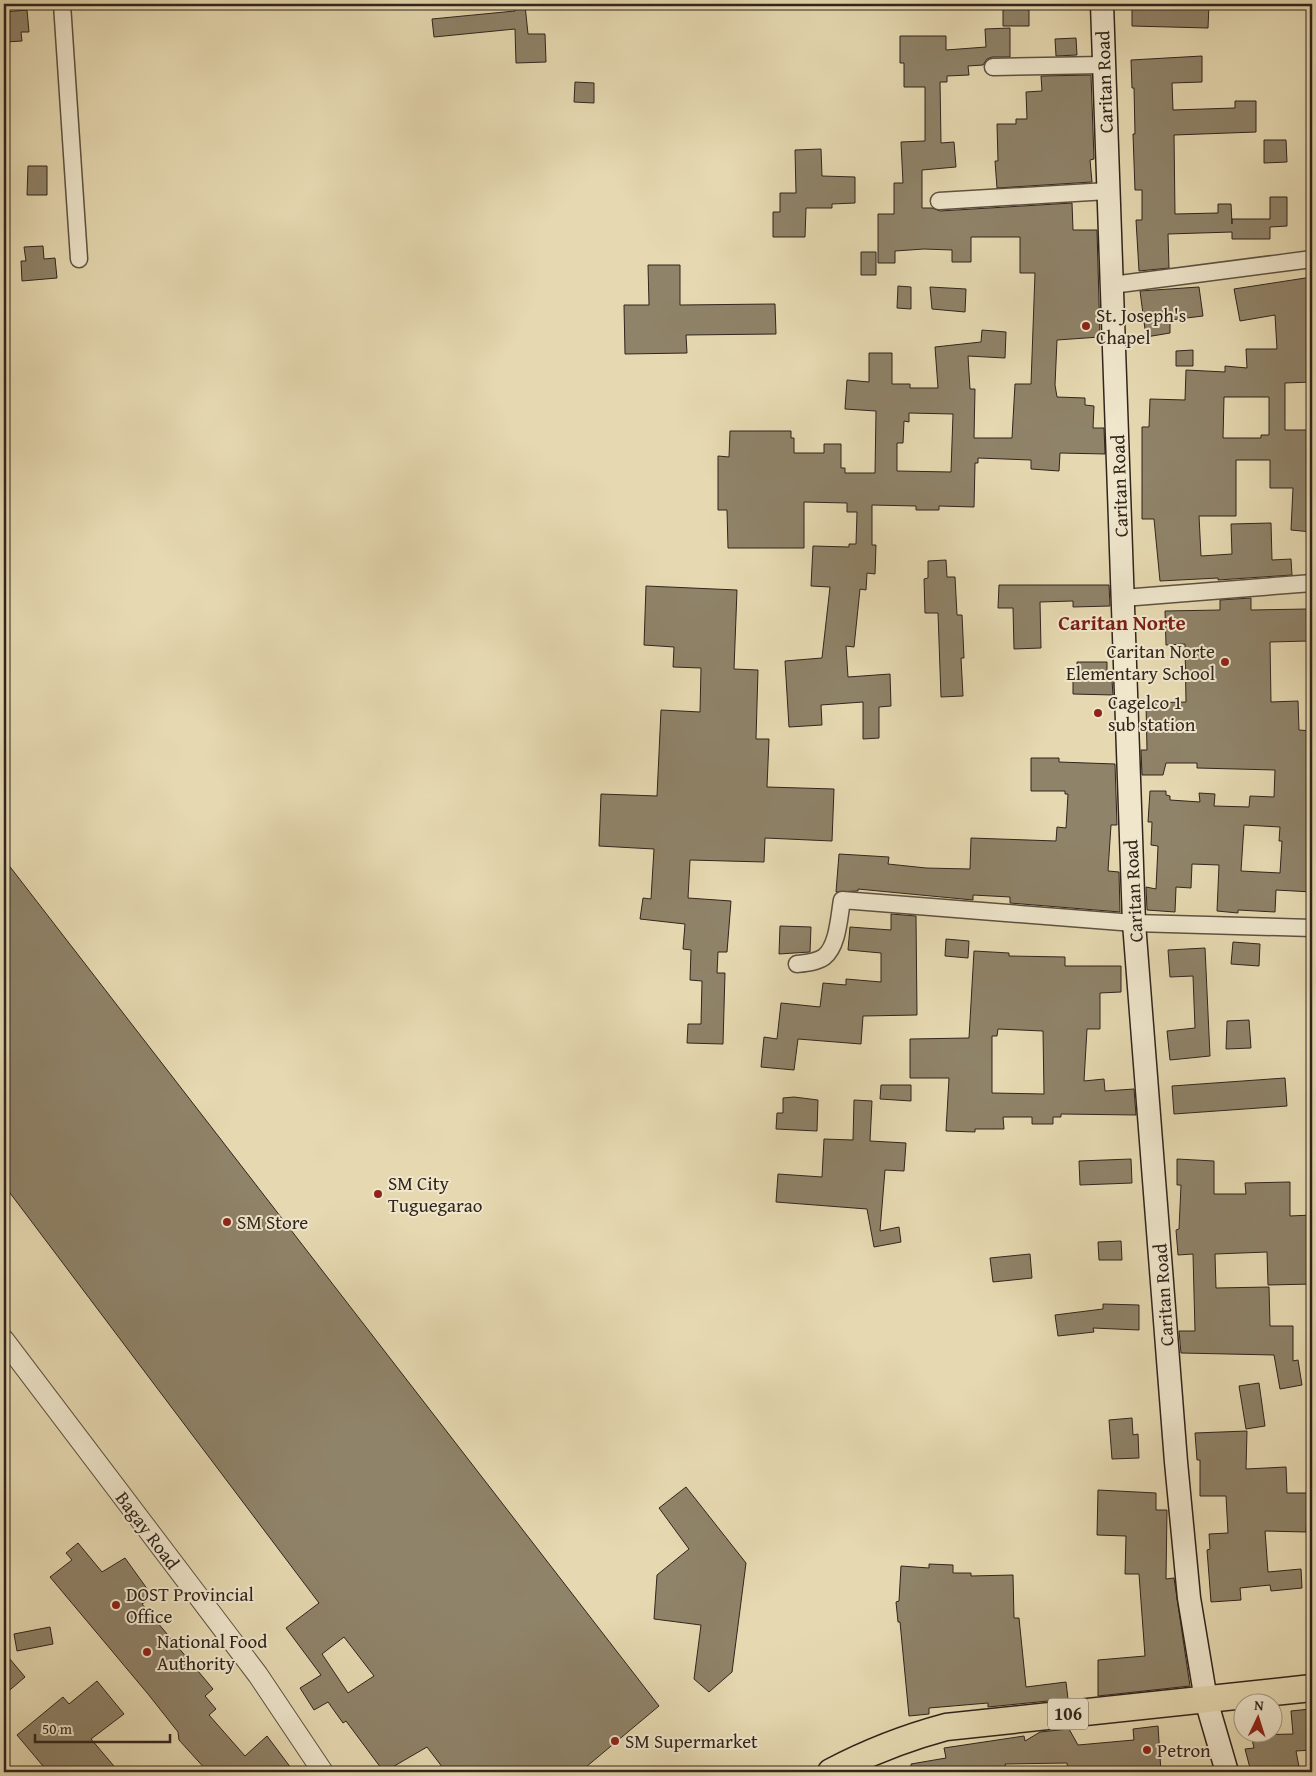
<svg xmlns="http://www.w3.org/2000/svg" width="1316" height="1776" viewBox="0 0 1316 1776" font-family="'Gentium Book Plus',serif">
	<style>
		.building { fill: #8f8369; stroke: #31251c; fill-rule: evenodd }
		.lines { fill: none; stroke-linecap: round; stroke-linejoin: round }
		.minor-casing { stroke: #5e5241; stroke-width: 19 }
		.tertiary-casing { stroke: #5e5241; stroke-width: 22 }
		.secondary-casing { stroke: #31251c; stroke-width: 25 }
		.trunk-casing { stroke: #31251c; stroke-width: 29 }
		.minor { stroke: #efe6cc; stroke-width: 16 }
		.tertiary { stroke: #efe6cc; stroke-width: 20 }
		.secondary { stroke: #efe6cc; stroke-width: 22 }
		.trunk { stroke: #e6d9b1; stroke-width: 26 }
		.poi-dot { fill: #8f2418; stroke: #efe6cc; stroke-width: 2 }
		.labels { text-anchor: middle; stroke-width: 4; stroke-linejoin: round; paint-order: stroke }
		.shield { fill: #efe6cc; stroke: #6a5f51; stroke-width: 1 }
		.shield-label { font-size: 18px; font-weight: bold; fill: #31251c }
		.street-label { font-size: 19px; fill: #31251c; stroke: #efe6cc }
		.poi-label { font-size: 19px; fill: #31251c; stroke: #efe6cc; text-anchor: start }
		.quarter-label { font-size: 21px; font-weight: bold; fill: #7a1f14; stroke: #efe6cc }
	</style>
	<rect width="100%" height="100%" fill="#e6d9b1"/>
	<filter id="stains"><feTurbulence type="fractalNoise" baseFrequency=".004" numOctaves="4"/><feColorMatrix values="0 0 0 0 .2 0 0 0 0 .09 0 0 0 0 .02 0 0 0 .5 -.17"/></filter>
	<radialGradient id="worn" r=".72"><stop offset=".6" stop-color="#630" stop-opacity="0"/><stop offset="1" stop-color="#630" stop-opacity=".3"/></radialGradient>
	<path class="building" d="M 1003,4 L 1029,4 L 1029,26 L 1003,26 Z
		M 1181,4 L 1209,4 L 1208,28 L 1132,26 L 1132,7 L 1182,6 Z
		M 514,5 L 525,5 L 528,34 L 545,34 L 546,62 L 516,63 L 515,29 L 434,37 L 432,19 L 515,11 Z
		M 27,10 L 29,32 L 21,32 L 22,41 L 5,42 L 4,12 Z
		M 1010,28 L 1010,57 L 992,57 L 987,59 L 983,65 L 968,66 L 969,75 L 947,76 L 947,82 L 940,82 L 941,143 L 954,142 L 956,167 L 922,170 L 922,208 L 932,208 L 940,211 L 1072,203 L 1073,230 L 1097,230 L 1100,337 L 1057,340 L 1055,385 L 1057,397 L 1085,398 L 1085,405 L 1094,406 L 1093,428 L 1104,428 L 1105,454 L 1060,453 L 1059,471 L 1031,469 L 1031,460 L 978,458 L 978,463 L 975,463 L 974,507 L 939,506 L 939,510 L 916,510 L 916,506 L 872,505 L 872,545 L 876,545 L 875,574 L 867,573 L 866,590 L 860,589 L 854,647 L 846,646 L 848,677 L 890,674 L 891,706 L 879,707 L 879,738 L 863,739 L 863,702 L 821,705 L 822,725 L 789,727 L 785,661 L 822,658 L 830,587 L 811,586 L 813,546 L 849,547 L 849,544 L 856,544 L 857,512 L 847,512 L 847,503 L 804,502 L 804,548 L 728,548 L 727,510 L 718,510 L 718,456 L 729,457 L 730,431 L 791,431 L 791,438 L 794,438 L 794,453 L 824,453 L 824,444 L 841,444 L 841,468 L 845,468 L 845,473 L 875,473 L 876,411 L 845,409 L 847,380 L 869,382 L 869,353 L 892,353 L 892,384 L 910,384 L 910,388 L 938,388 L 935,347 L 981,342 L 982,330 L 1006,332 L 1005,358 L 968,356 L 970,389 L 975,389 L 974,438 L 1012,438 L 1015,384 L 1031,384 L 1035,273 L 1020,273 L 1020,237 L 971,237 L 971,262 L 952,262 L 952,250 L 924,249 L 895,251 L 895,263 L 878,263 L 878,214 L 894,214 L 894,183 L 903,183 L 901,142 L 925,141 L 925,87 L 904,87 L 904,63 L 900,63 L 900,36 L 946,36 L 946,50 L 986,47 L 985,29 ZM 909,413 L 953,414 L 951,472 L 897,471 L 897,443 L 903,443 L 904,421 L 909,422 Z
		M 1076,38 L 1077,55 L 1056,56 L 1055,39 Z
		M 1202,56 L 1202,82 L 1172,83 L 1173,110 L 1235,108 L 1235,101 L 1256,101 L 1256,132 L 1174,135 L 1175,214 L 1218,213 L 1218,204 L 1231,204 L 1232,224 L 1232,219 L 1270,219 L 1270,197 L 1287,197 L 1287,226 L 1270,227 L 1270,239 L 1232,239 L 1232,232 L 1168,234 L 1169,268 L 1139,271 L 1136,220 L 1142,220 L 1142,190 L 1135,190 L 1133,134 L 1135,134 L 1134,88 L 1132,88 L 1131,60 Z
		M 1091,75 L 1094,159 L 1090,160 L 1092,182 L 997,188 L 995,161 L 998,161 L 997,124 L 1016,124 L 1016,119 L 1027,119 L 1026,92 L 1042,91 L 1041,76 Z
		M 575,82 L 594,83 L 594,103 L 574,102 Z
		M 1264,140 L 1286,140 L 1287,162 L 1264,163 Z
		M 821,149 L 822,176 L 855,177 L 855,203 L 832,204 L 832,208 L 806,208 L 805,237 L 773,237 L 773,212 L 780,212 L 780,193 L 796,193 L 795,150 Z
		M 28,166 L 47,166 L 47,195 L 27,195 Z
		M 43,246 L 44,259 L 55,258 L 57,278 L 22,281 L 21,261 L 26,261 L 24,247 Z
		M 861,252 L 876,252 L 876,275 L 861,275 Z
		M 648,265 L 680,265 L 680,305 L 775,304 L 776,334 L 686,335 L 687,353 L 625,354 L 624,305 L 649,305 Z
		M 1312,277 L 1312,382 L 1285,383 L 1285,430 L 1312,430 L 1312,532 L 1291,530 L 1293,488 L 1270,488 L 1270,460 L 1236,460 L 1236,516 L 1199,516 L 1201,556 L 1232,554 L 1231,524 L 1271,523 L 1272,560 L 1291,559 L 1292,575 L 1218,580 L 1218,578 L 1160,581 L 1154,519 L 1142,519 L 1142,427 L 1149,427 L 1150,399 L 1185,400 L 1186,370 L 1225,372 L 1225,366 L 1247,368 L 1246,349 L 1277,349 L 1275,315 L 1240,321 L 1234,289 ZM 1224,397 L 1269,397 L 1269,435 L 1261,435 L 1261,438 L 1223,438 Z
		M 898,286 L 911,287 L 911,309 L 897,308 Z
		M 930,287 L 966,289 L 965,312 L 932,309 Z
		M 1199,287 L 1203,316 L 1170,320 L 1170,333 L 1146,337 L 1140,291 Z
		M 1193,350 L 1193,366 L 1176,366 L 1176,351 Z
		M 946,560 L 947,577 L 955,577 L 957,615 L 962,615 L 964,658 L 961,658 L 963,696 L 941,697 L 938,613 L 925,613 L 924,579 L 928,578 L 928,561 Z
		M 999,585 L 1109,585 L 1110,606 L 1073,607 L 1073,601 L 1040,602 L 1041,648 L 1014,649 L 1013,608 L 998,608 Z
		M 646,586 L 737,590 L 734,669 L 758,670 L 756,739 L 769,739 L 767,787 L 834,789 L 832,841 L 765,838 L 764,862 L 690,860 L 688,898 L 731,901 L 727,952 L 718,952 L 717,973 L 725,973 L 723,1044 L 687,1043 L 688,1024 L 701,1024 L 702,981 L 690,980 L 691,950 L 683,949 L 685,924 L 640,919 L 643,898 L 651,899 L 654,849 L 599,846 L 601,794 L 657,796 L 661,710 L 700,712 L 701,668 L 673,667 L 674,647 L 644,645 Z
		M 1251,598 L 1251,610 L 1307,609 L 1308,641 L 1270,642 L 1271,702 L 1298,701 L 1299,730 L 1312,731 L 1312,892 L 1276,890 L 1275,912 L 1238,910 L 1238,913 L 1217,911 L 1219,865 L 1192,864 L 1191,888 L 1176,887 L 1175,912 L 1147,910 L 1146,887 L 1156,889 L 1158,846 L 1151,845 L 1152,822 L 1148,822 L 1150,791 L 1166,791 L 1166,795 L 1170,796 L 1170,800 L 1200,802 L 1199,793 L 1215,794 L 1214,806 L 1249,807 L 1250,796 L 1274,797 L 1275,770 L 1197,768 L 1197,763 L 1166,763 L 1163,775 L 1142,775 L 1141,750 L 1147,750 L 1146,703 L 1186,702 L 1185,644 L 1166,645 L 1165,611 L 1220,610 L 1220,600 ZM 1244,825 L 1280,827 L 1279,841 L 1282,841 L 1280,873 L 1241,871 Z
		M 1077,662 L 1107,662 L 1107,680 L 1112,680 L 1113,695 L 1073,694 L 1073,680 L 1077,679 Z
		M 1031,758 L 1059,758 L 1059,762 L 1115,764 L 1117,825 L 1111,825 L 1108,871 L 1119,872 L 1120,912 L 1010,903 L 1010,897 L 973,895 L 973,900 L 858,889 L 858,891 L 836,892 L 839,854 L 889,857 L 888,864 L 926,868 L 970,869 L 971,838 L 1056,841 L 1057,827 L 1066,828 L 1068,794 L 1065,794 L 1065,791 L 1031,791 Z
		M 4,859 L 659,1706 L 580,1772 L 446,1772 L 427,1747 L 384,1772 L 346,1721 L 343,1723 L 328,1702 L 314,1710 L 300,1688 L 321,1675 L 286,1628 L 319,1603 L 4,1185 ZM 344,1637 L 374,1676 L 348,1693 L 322,1654 Z
		M 891,914 L 916,916 L 917,1015 L 863,1016 L 861,1044 L 798,1039 L 794,1070 L 761,1067 L 764,1037 L 777,1039 L 781,1003 L 820,1007 L 823,983 L 846,985 L 846,979 L 881,982 L 881,953 L 848,950 L 850,927 L 891,930 Z
		M 780,926 L 811,927 L 810,952 L 779,954 Z
		M 946,939 L 969,941 L 968,958 L 945,956 Z
		M 1233,942 L 1260,944 L 1259,966 L 1231,964 Z
		M 1205,948 L 1210,1056 L 1170,1060 L 1167,1031 L 1195,1028 L 1193,976 L 1170,977 L 1168,950 Z
		M 974,951 L 1009,953 L 1009,956 L 1065,957 L 1065,966 L 1121,966 L 1121,992 L 1100,993 L 1100,1029 L 1087,1029 L 1084,1081 L 1104,1079 L 1105,1091 L 1134,1089 L 1136,1115 L 1061,1114 L 1061,1117 L 1053,1117 L 1053,1124 L 1032,1124 L 1032,1117 L 1003,1117 L 1004,1129 L 975,1129 L 975,1132 L 946,1131 L 949,1078 L 910,1078 L 910,1039 L 969,1038 ZM 998,1029 L 1043,1031 L 1044,1094 L 992,1093 L 992,1036 L 997,1036 Z
		M 1249,1020 L 1251,1048 L 1226,1049 L 1227,1021 Z
		M 1285,1078 L 1287,1106 L 1174,1114 L 1172,1086 Z
		M 881,1085 L 911,1085 L 911,1101 L 880,1099 Z
		M 794,1097 L 818,1100 L 817,1131 L 776,1129 L 777,1113 L 783,1113 L 783,1098 Z
		M 854,1100 L 872,1101 L 870,1141 L 906,1143 L 904,1171 L 885,1170 L 880,1231 L 899,1227 L 901,1242 L 874,1247 L 867,1209 L 776,1202 L 778,1174 L 822,1177 L 824,1139 L 853,1140 Z
		M 1131,1159 L 1132,1183 L 1080,1185 L 1079,1161 Z
		M 1177,1159 L 1214,1161 L 1214,1194 L 1246,1194 L 1245,1183 L 1290,1182 L 1290,1216 L 1312,1215 L 1312,1284 L 1268,1285 L 1267,1252 L 1215,1254 L 1216,1288 L 1269,1287 L 1270,1326 L 1293,1326 L 1293,1361 L 1298,1360 L 1302,1385 L 1280,1389 L 1274,1355 L 1181,1353 L 1179,1331 L 1195,1331 L 1193,1254 L 1178,1255 L 1176,1230 L 1179,1229 L 1181,1185 L 1177,1185 Z
		M 1121,1241 L 1122,1260 L 1099,1260 L 1098,1242 Z
		M 1030,1254 L 1032,1278 L 993,1282 L 990,1258 Z
		M 1103,1304 L 1139,1305 L 1139,1330 L 1093,1328 L 1094,1332 L 1058,1336 L 1055,1315 L 1103,1309 Z
		M 1259,1383 L 1265,1426 L 1246,1429 L 1239,1386 Z
		M 1132,1418 L 1133,1435 L 1138,1434 L 1139,1458 L 1112,1459 L 1109,1420 Z
		M 1247,1431 L 1246,1469 L 1286,1467 L 1287,1493 L 1308,1493 L 1306,1532 L 1265,1531 L 1268,1572 L 1301,1569 L 1302,1588 L 1271,1591 L 1270,1585 L 1240,1588 L 1241,1600 L 1211,1602 L 1207,1550 L 1210,1549 L 1209,1534 L 1228,1533 L 1226,1496 L 1200,1496 L 1200,1460 L 1197,1460 L 1195,1433 Z
		M 686,1487 L 746,1563 L 732,1672 L 709,1692 L 694,1679 L 701,1625 L 654,1619 L 657,1575 L 689,1549 L 659,1508 Z
		M 1098,1490 L 1156,1493 L 1156,1510 L 1167,1510 L 1166,1579 L 1174,1578 L 1190,1686 L 1098,1696 L 1098,1660 L 1145,1656 L 1139,1574 L 1125,1574 L 1126,1536 L 1097,1535 Z
		M 78,1543 L 102,1572 L 125,1558 L 153,1597 L 142,1604 L 213,1689 L 205,1696 L 216,1709 L 209,1715 L 245,1756 L 267,1736 L 294,1772 L 208,1772 L 179,1740 L 178,1732 L 148,1694 L 50,1577 L 72,1560 L 66,1553 Z
		M 929,1564 L 953,1565 L 953,1573 L 971,1573 L 971,1576 L 1013,1575 L 1014,1618 L 1019,1618 L 1026,1687 L 1066,1682 L 1068,1699 L 988,1707 L 988,1703 L 929,1708 L 929,1714 L 909,1716 L 900,1622 L 898,1622 L 896,1602 L 899,1601 L 901,1566 L 929,1568 Z
		M 50,1627 L 53,1644 L 17,1651 L 14,1634 Z
		M 4,1652 L 25,1677 L 4,1695 Z
		M 97,1681 L 124,1714 L 91,1739 L 119,1772 L 48,1772 L 17,1735 L 63,1697 L 69,1704 Z
		M 1310,1709 L 1312,1750 L 1296,1751 L 1300,1772 L 1251,1772 L 1245,1749 L 1254,1748 L 1251,1735 L 1293,1734 L 1291,1711 Z
		M 1158,1726 L 1161,1772 L 1068,1772 L 1067,1763 L 1005,1764 L 1007,1772 L 911,1772 L 911,1764 L 946,1758 L 944,1748 L 1024,1736 L 1025,1741 L 1040,1732 L 1069,1729 L 1078,1745 L 1134,1740 L 1133,1729 Z"/>
	<g class="lines">
		<g class="minor-casing">
			<path id="minor" d="M 62,4 L 79,259
				M 993,67 L 1104,65
				M 939,201 L 1108,191
				M 1112,285 L 1312,259
				M 1123,598 L 1312,583
				M 797,964 C 806,963 817,962 824,957 C 838,946 839,917 842,900 L 1134,923 L 1312,928"/>
		</g>
		<g class="tertiary-casing">
			<path id="tertiary" d="M 4,1340 L 258,1675 L 323,1772"/>
		</g>
		<g class="secondary-casing">
			<path id="secondary" d="M 1102,4 L 1134,923 L 1176,1462 L 1189,1598 L 1206,1700 L 1227,1772"/>
		</g>
		<g class="trunk-casing">
			<path id="trunk" d="M 831,1772 C 869,1752 905,1738 946,1727 L 1312,1688"/>
		</g>
		<use href="#minor" class="minor"/>
		<use href="#tertiary" class="tertiary"/>
		<use href="#secondary" class="secondary"/>
		<use href="#trunk" class="trunk"/>
	</g>
	<g class="poi-dot">
		<circle cx="1086" cy="326" r="5"/>
		<circle cx="1225" cy="662" r="5"/>
		<circle cx="1098" cy="713" r="5"/>
		<circle cx="378" cy="1194" r="5"/>
		<circle cx="227" cy="1222" r="5"/>
		<circle cx="116" cy="1605" r="5"/>
		<circle cx="147" cy="1652" r="5"/>
		<circle cx="615" cy="1741" r="5"/>
		<circle cx="1147" cy="1750" r="5"/>
	</g>
	<g class="labels">
		<rect class="shield" x="1048" y="1698.5" width="40" height="31" rx="4"/>
		<g class="shield-label">
			<text x="1068" y="1720">106</text>
		</g>
		<g class="street-label">
			<text transform="translate(1104 82) rotate(-92)" y="7">Caritan Road</text>
			<text transform="translate(1119 486) rotate(-92)" y="7">Caritan Road</text>
			<text transform="translate(1133 891) rotate(-93)" y="7">Caritan Road</text>
			<text transform="translate(1163 1295) rotate(-94)" y="7">Caritan Road</text>
			<text transform="translate(148 1530) rotate(53)" y="7">Bagay Road</text>
		</g>
		<g class="poi-label">
			<text x="1096" y="322">St. Joseph's<tspan x="1096" dy="22">Chapel</tspan></text>
			<text x="1215" y="658" text-anchor="end">Caritan Norte<tspan x="1215" dy="22">Elementary School</tspan></text>
			<text x="1108" y="709">Cagelco 1<tspan x="1108" dy="22">sub station</tspan></text>
			<text x="388" y="1190">SM City<tspan x="388" dy="22">Tuguegarao</tspan></text>
			<text x="237" y="1229">SM Store</text>
			<text x="126" y="1601">DOST Provincial<tspan x="126" dy="22">Office</tspan></text>
			<text x="157" y="1648">National Food<tspan x="157" dy="22">Authority</tspan></text>
			<text x="625" y="1748">SM Supermarket</text>
			<text x="1157" y="1757">Petron</text>
		</g>
		<g class="quarter-label">
			<text x="1122" y="630">Caritan Norte</text>
		</g>
	</g>
	<rect width="1316" height="1776" fill="none" stroke="#e6d9b1" stroke-width="20"/>
	<rect x="5" y="5" width="1306" height="1766" fill="none" stroke="#31251c" stroke-width="2.5"/>
	<rect x="10" y="10" width="1296" height="1756" fill="none" stroke="#31251c"/>
	<g transform="translate(1258 1718) rotate(4)"><circle r="24" fill="#efe6cc" stroke="#a39986"/>
	<path d="M0-4L9 19L0 12L-9 19Z" fill="#8f2418"/>
	<text y="-8" font-size="14" font-weight="bold" text-anchor="middle" fill="#31251c">N</text>
	</g>
	<path d="M35 1734v8h135v-8" fill="none" stroke="#31251c" stroke-width="2.5"/>
	<text x="42" y="1734" font-size="15" fill="#31251c" stroke="#efe6cc" stroke-width="4" paint-order="stroke">50 m</text>
	<rect width="100%" height="100%" filter="url(#stains)"/>
	<rect width="100%" height="100%" fill="url(#worn)"/>
</svg>
